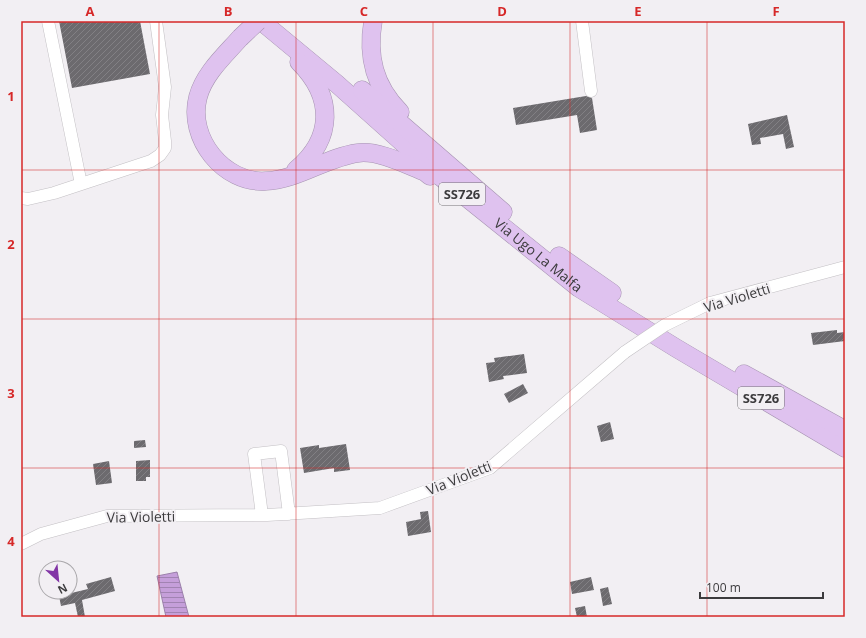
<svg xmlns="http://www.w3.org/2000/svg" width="866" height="638" viewBox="0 0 866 638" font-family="'Open Sans',sans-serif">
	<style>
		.water { fill: url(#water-rules); stroke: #9c81ab }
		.building { fill: url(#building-hatch) }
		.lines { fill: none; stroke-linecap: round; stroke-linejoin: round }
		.minor-casing { stroke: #c3c0c4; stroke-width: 13 }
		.highway-casing { stroke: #a693b1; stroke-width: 19 }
		.minor { stroke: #fff; stroke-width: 12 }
		.highway { stroke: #dfc2ef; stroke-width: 18 }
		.minor-bridge-casing { stroke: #c3c0c4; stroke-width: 13; stroke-linecap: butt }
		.highway-bridge-casing { stroke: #a693b1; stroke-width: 19; stroke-linecap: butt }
		.minor-bridge { stroke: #fff; stroke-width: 12 }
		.highway-bridge { stroke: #dfc2ef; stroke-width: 18 }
		.grid { fill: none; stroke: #d62828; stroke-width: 1; stroke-opacity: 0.55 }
		.labels { text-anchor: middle; stroke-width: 4; stroke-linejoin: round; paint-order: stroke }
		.shield { fill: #f2eff3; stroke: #737174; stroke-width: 1 }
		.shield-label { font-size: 13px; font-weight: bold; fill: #3c3b3d }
		.street-label { font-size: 14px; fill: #3c3b3d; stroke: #f2eff3 }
		.neatline { fill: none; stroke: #d62828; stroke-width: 1.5 }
		.grid-label { font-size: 13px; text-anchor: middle; font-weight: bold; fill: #d62828 }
	</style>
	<defs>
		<pattern id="water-rules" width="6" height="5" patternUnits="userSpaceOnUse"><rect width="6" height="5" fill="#c59fda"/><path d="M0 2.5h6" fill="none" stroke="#a183b2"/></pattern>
		<pattern id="building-hatch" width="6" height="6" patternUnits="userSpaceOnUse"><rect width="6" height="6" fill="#6c6a6e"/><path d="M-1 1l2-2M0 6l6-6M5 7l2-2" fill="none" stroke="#828084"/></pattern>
	</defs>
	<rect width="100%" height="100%" fill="#f2eff3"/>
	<path class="water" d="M 177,572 L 189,617 L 166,617 L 157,576 Z"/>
	<path class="building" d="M 59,21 L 140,21 L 150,74 L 72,88 Z
		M 586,96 L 592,98 L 597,130 L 580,133 L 577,115 L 516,125 L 513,108 Z
		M 787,115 L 794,147 L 786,149 L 783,134 L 760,138 L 761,144 L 752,145 L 748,124 Z
		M 837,330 L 837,333 L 845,332 L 845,341 L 813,345 L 811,333 Z
		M 524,354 L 527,373 L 503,376 L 504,379 L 489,382 L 486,363 L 495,362 L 494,358 Z
		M 523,384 L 528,393 L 509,403 L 504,394 Z
		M 610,422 L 614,439 L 601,442 L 597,426 Z
		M 145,440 L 146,447 L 134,448 L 134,441 Z
		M 346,444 L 350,470 L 334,472 L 334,468 L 304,473 L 300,448 L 319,445 L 319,448 Z
		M 150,460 L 150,477 L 146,477 L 146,481 L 136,481 L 136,461 Z
		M 109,461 L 112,483 L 96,485 L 93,464 Z
		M 428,511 L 431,532 L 408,536 L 406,522 L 421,519 L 420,512 Z
		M 111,577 L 115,591 L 82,600 L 85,617 L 78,617 L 75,603 L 61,606 L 59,596 L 88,589 L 86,584 Z
		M 591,577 L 594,590 L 572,594 L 570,582 Z
		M 608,587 L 612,604 L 603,606 L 600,589 Z
		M 585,606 L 587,617 L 577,617 L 575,608 Z"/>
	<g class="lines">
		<g class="minor-casing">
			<path id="minor" d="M 48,21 L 81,184
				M 582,21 L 591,91
				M 21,198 L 28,199 L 54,193 L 151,161 L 160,155 L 165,148 L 165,141 L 162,115 L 165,87 L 156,21
				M 710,303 L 845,267
				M 262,515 L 254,454 L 281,451 L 289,514
				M 21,544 L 41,534 L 107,516 L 267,515 L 380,508 L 490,468 L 625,352"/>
		</g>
		<g class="highway-casing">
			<g id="highway">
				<path id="s1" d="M 261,21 L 337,84 L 441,177 L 579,288 L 676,348 L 845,448"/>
				<path d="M 373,21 C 367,56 374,86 400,112"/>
				<path d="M 240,38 C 224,56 204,74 198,97 C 187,138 224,184 266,181 C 297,180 327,157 358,153 C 378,150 407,165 425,172 L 430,176"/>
				<path d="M 362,90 L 503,212"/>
				<path d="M 296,170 C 334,138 334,97 299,62"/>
				<path d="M 559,256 L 612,293"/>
				<path d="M 744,374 L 845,430"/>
			</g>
		</g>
		<use href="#minor" class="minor"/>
		<use href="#highway" class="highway"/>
		<g class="minor-bridge-casing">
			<path id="minor-bridge" d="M 625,352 L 665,325 L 710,303"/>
		</g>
		<g class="highway-bridge-casing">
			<path id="highway-bridge" d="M 240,38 L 258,21"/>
		</g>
		<use href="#minor-bridge" class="minor-bridge"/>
		<use href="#highway-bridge" class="highway-bridge"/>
	</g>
	<path class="grid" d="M 159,21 L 159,617M 296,21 L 296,617M 433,21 L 433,617M 570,21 L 570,617M 707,21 L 707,617M 21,170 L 845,170M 21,319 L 845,319M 21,468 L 845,468"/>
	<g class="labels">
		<g class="shield">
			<rect x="439" y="183" width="46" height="22" rx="3"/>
			<rect x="738" y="387" width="46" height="22" rx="3"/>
		</g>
		<g class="shield-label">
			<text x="462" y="199">SS726</text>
			<text x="761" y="403">SS726</text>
		</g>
		<g class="street-label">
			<text dy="5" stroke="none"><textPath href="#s1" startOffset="363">Via Ugo La Malfa</textPath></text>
			<text transform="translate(737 298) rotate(-17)" y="5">Via Violetti</text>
			<text transform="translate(459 478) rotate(-22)" y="5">Via Violetti</text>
			<text transform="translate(141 517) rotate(-1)" y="5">Via Violetti</text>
		</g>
	</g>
	<rect width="866" height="638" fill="none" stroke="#f2eff3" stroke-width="44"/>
	<g transform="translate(58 580) rotate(153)"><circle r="19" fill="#f2eff3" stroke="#a9a7aa"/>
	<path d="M0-3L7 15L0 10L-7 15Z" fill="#8235a6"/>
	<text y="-6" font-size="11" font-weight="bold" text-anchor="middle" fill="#3c3b3d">N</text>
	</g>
	<path d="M700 592v6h123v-6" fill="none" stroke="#3c3b3d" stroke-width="2"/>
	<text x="706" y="592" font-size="12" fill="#3c3b3d" stroke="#f2eff3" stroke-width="3" paint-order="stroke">100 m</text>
	<rect x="22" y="22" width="822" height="594" class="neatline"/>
	<g class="grid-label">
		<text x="90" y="16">A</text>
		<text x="228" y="16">B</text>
		<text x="364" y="16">C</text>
		<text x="502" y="16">D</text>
		<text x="638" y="16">E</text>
		<text x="776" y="16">F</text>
		<text x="11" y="101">1</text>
		<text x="11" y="249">2</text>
		<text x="11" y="398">3</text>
		<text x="11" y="546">4</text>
	</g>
</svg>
